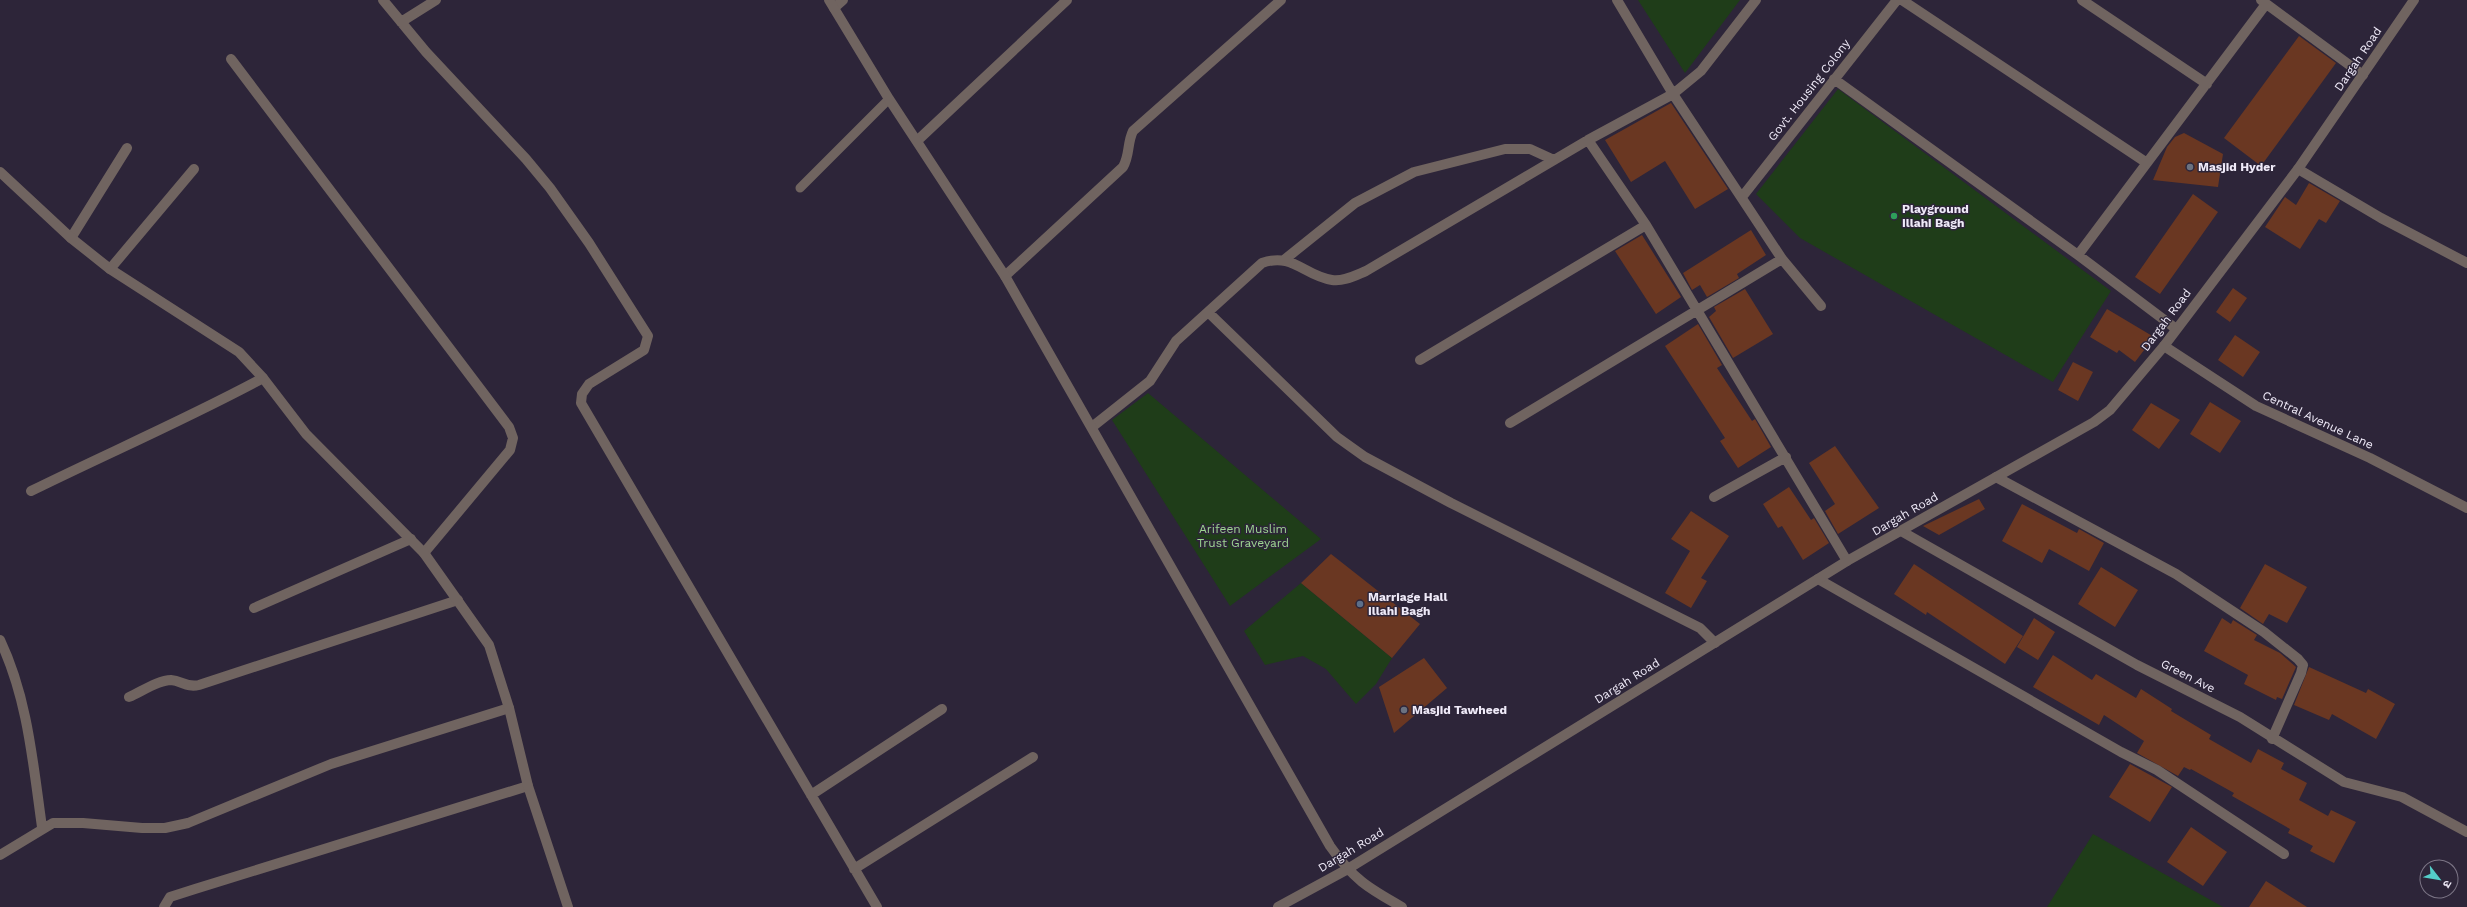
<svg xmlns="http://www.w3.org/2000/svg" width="2467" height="907" viewBox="0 0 2467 907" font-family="'Work Sans','Noto Sans Devanagari',sans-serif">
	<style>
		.green { fill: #1f3d19 }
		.building { fill: #6a3722 }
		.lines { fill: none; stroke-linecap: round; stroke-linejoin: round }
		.service { stroke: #706460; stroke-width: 9 }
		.minor { stroke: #706460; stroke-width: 10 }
		.tertiary { stroke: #706460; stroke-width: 10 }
		.worship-dot { fill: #6b7280; stroke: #2d2539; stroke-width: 1.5 }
		.leisure-dot { fill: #2e9e5b; stroke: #2d2539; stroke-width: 1.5 }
		.service-dot { fill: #5c6f8a; stroke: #2d2539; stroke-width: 1.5 }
		.labels { text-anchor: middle; stroke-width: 3; stroke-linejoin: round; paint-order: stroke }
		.street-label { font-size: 12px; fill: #efeaf8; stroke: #2d2539 }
		.poi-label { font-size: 12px; font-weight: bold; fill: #efeaf8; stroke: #2d2539; text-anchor: start }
		.park-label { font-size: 12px; fill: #9dd591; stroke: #2d2539 }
	</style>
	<rect width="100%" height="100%" fill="#2d2539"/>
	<path class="green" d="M 1638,0 L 1740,0 L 1685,73 Z
		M 1838,89 L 2111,291 L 2053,382 L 1800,238 L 1756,194 Z
		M 1148,393 L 1321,539 L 1230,606 L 1112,420 Z
		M 1301,583 L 1392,658 L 1376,684 L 1356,704 L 1326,669 L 1303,656 L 1265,665 L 1244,631 Z
		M 2093,834 L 2223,907 L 2047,907 Z"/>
	<path class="building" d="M 2299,36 L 2336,63 L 2261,166 L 2224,138 Z
		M 1671,103 L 1728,189 L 1695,209 L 1665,161 L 1631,182 L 1605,140 Z
		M 2184,133 L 2223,154 L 2218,187 L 2153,180 L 2167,147 L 2175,137 Z
		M 2309,183 L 2340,201 L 2326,223 L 2319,219 L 2300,249 L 2265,227 L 2285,197 L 2296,205 Z
		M 2193,194 L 2218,212 L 2160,294 L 2135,277 Z
		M 1751,230 L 1766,255 L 1737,274 L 1739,278 L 1707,297 L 1700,285 L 1692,290 L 1683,273 Z
		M 1642,235 L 1681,297 L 1656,314 L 1615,251 Z
		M 2233,288 L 2247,298 L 2230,322 L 2216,312 Z
		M 1745,289 L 1773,334 L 1733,358 L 1709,317 L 1716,311 L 1714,307 Z
		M 2107,309 L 2154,337 L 2135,362 L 2119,350 L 2117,353 L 2090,337 Z
		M 1698,324 L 1722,365 L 1717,368 L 1752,421 L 1755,419 L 1771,447 L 1738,468 L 1720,441 L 1725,438 L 1665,346 Z
		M 2235,335 L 2260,352 L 2243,377 L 2218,360 Z
		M 2073,362 L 2093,372 L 2078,401 L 2058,390 Z
		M 2210,402 L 2241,421 L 2220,453 L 2190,434 Z
		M 2151,403 L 2180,420 L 2159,449 L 2132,430 Z
		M 1835,446 L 1879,508 L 1838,534 L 1825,511 L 1835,504 L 1809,463 Z
		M 1789,487 L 1811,520 L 1814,518 L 1829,543 L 1803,560 L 1782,526 L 1778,528 L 1763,504 Z
		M 1979,499 L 1985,509 L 1939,535 L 1923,526 Z
		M 2022,504 L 2077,533 L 2079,529 L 2104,543 L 2089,571 L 2049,549 L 2042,563 L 2002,541 Z
		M 1691,511 L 1729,536 L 1701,578 L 1707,581 L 1691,608 L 1665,593 L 1690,551 L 1671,539 Z
		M 1331,554 L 1420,624 L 1392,658 L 1301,583 Z
		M 1914,564 L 2023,636 L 2005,664 L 1927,612 L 1926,615 L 1894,594 Z
		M 2265,564 L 2307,587 L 2287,623 L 2269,614 L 2263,624 L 2240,608 Z
		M 2101,567 L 2138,590 L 2115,627 L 2078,604 Z
		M 2034,618 L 2055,632 L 2038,660 L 2017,647 Z
		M 2222,618 L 2231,624 L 2233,620 L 2257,635 L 2254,640 L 2280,653 L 2296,667 L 2282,699 L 2277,697 L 2276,700 L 2244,684 L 2248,675 L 2204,651 Z
		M 2053,655 L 2092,680 L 2096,674 L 2136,698 L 2141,689 L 2172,709 L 2171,711 L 2211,735 L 2209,739 L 2251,763 L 2258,749 L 2284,763 L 2281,769 L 2307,783 L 2299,800 L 2328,816 L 2331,810 L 2356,822 L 2334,863 L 2310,851 L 2313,846 L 2288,833 L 2290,829 L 2232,796 L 2234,793 L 2191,769 L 2190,770 L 2184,767 L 2178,776 L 2137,753 L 2144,741 L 2104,715 L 2099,725 L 2033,687 Z
		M 1424,658 L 1447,688 L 1394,733 L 1379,687 Z
		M 2309,667 L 2366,693 L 2368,689 L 2395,704 L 2376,739 L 2332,714 L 2329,720 L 2294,705 Z
		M 2130,764 L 2172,787 L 2150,822 L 2109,797 Z
		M 2191,827 L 2227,852 L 2203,886 L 2167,862 Z
		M 2266,881 L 2307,907 L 2249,907 Z"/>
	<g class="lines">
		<path class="service" d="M 800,188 L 889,99"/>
		<path class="minor" d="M 383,0 L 426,52 L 526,159 L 550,188 L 589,243 L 648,336 L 644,350 L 589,384 L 582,394 L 581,403 L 877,907
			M 1617,0 L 1673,94 L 1782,259 L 1821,306
			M 1902,0 L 2147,163
			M 2082,0 L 2207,84
			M 2261,0 L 2363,75
			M 834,8 L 843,0
			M 401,22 L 436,0
			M 231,59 L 509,427 L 513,438 L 510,450 L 424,553
			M 1834,79 L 2078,255 L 2175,328
			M 918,140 L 1067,0
			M 1588,140 L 1646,225 L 1847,561
			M 2298,169 L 2381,218 L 2467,263
			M 1742,197 L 1897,0
			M 71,238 L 127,148
			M 2078,255 L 2266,4
			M 1284,260 L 1355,203 L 1414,172 L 1505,149 L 1530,149 L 1554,160
			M 110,269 L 194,169
			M 1005,276 L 1123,167 C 1130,155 1127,143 1133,131 L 1281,0
			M 1209,313 L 1337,437 L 1365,457 L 1451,503 L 1700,628 L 1715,643
			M 2164,346 L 2256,406 L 2370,458 L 2467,508
			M 1420,360 L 1646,225
			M 1510,423 L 1782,259
			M 1092,427 L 1150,381 L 1176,341 L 1262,263 C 1293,252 1304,276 1332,280 C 1343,282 1356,275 1366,271 L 1588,140 L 1673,94 L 1701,71 L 1756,0
			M 1996,477 L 2176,574 L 2264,632 L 2298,659 L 2303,665 L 2301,673 L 2272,739
			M 31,491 C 108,453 187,419 263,378
			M 1714,497 L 1786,457
			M 1901,531 L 2137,665 L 2240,717 L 2344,782 L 2402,797 L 2467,832
			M 1818,579 L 2121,752 L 2157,770 L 2284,854
			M 254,608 L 411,539
			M 0,640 C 28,699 33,764 42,827
			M 129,697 C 141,692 158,680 171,680 C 182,681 187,688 199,685 L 458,600
			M 811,795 L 942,709
			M 0,855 L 53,823 L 83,823 L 142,828 L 165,828 L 188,823 L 331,764 L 509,708
			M 854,869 L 1033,757
			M 164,907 L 170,897 L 195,889 L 528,786"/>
		<path class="tertiary" d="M 829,0 L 889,99 L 1005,276 L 1330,846 C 1353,879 1368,888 1402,907
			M 0,172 L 71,238 L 110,269 L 239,352 L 263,378 L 306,434 L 424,553 L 489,645 L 509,708 L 528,786 L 568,907
			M 1278,907 L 1346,870 L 1847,561 L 2094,422 L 2110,410 L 2164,346 L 2298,169 L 2414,0"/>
	</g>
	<g class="worship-dot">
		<circle cx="2190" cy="167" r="4"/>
		<circle cx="1404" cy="710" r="4"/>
	</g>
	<circle class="leisure-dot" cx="1894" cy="216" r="4"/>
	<circle class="service-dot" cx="1360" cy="604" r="4"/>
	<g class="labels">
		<g class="street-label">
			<text transform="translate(2358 59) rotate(-56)" y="4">Dargah Road</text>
			<text transform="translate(1809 90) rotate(-52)" y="4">Govt. Housing Colony</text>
			<text transform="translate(2166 320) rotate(-53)" y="4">Dargah Road</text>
			<text transform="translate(2318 420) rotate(25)" y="4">Central Avenue Lane</text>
			<text transform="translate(1905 514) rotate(-30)" y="4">Dargah Road</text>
			<text transform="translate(2188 676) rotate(27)" y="4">Green Ave</text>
			<text transform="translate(1627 681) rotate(-32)" y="4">Dargah Road</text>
			<text transform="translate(1351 850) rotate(-31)" y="4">Dargah Road</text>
		</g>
		<g class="poi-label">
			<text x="2198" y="171">Masjid Hyder</text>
			<text x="1902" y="213">Playground<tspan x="1902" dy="14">Illahi Bagh</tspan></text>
			<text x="1368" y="601">Marriage Hall<tspan x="1368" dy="14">Illahi Bagh</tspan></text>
			<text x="1412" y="714">Masjid Tawheed</text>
		</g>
		<g class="park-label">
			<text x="1243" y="533">Arifeen Muslim<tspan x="1243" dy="14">Trust Graveyard</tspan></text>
		</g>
	</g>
	<g transform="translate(2439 879) rotate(121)"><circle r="19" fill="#2d2539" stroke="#7b7485"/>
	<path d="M0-3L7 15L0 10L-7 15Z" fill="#54cdc8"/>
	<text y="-6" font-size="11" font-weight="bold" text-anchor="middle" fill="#efeaf8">उ</text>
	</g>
</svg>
